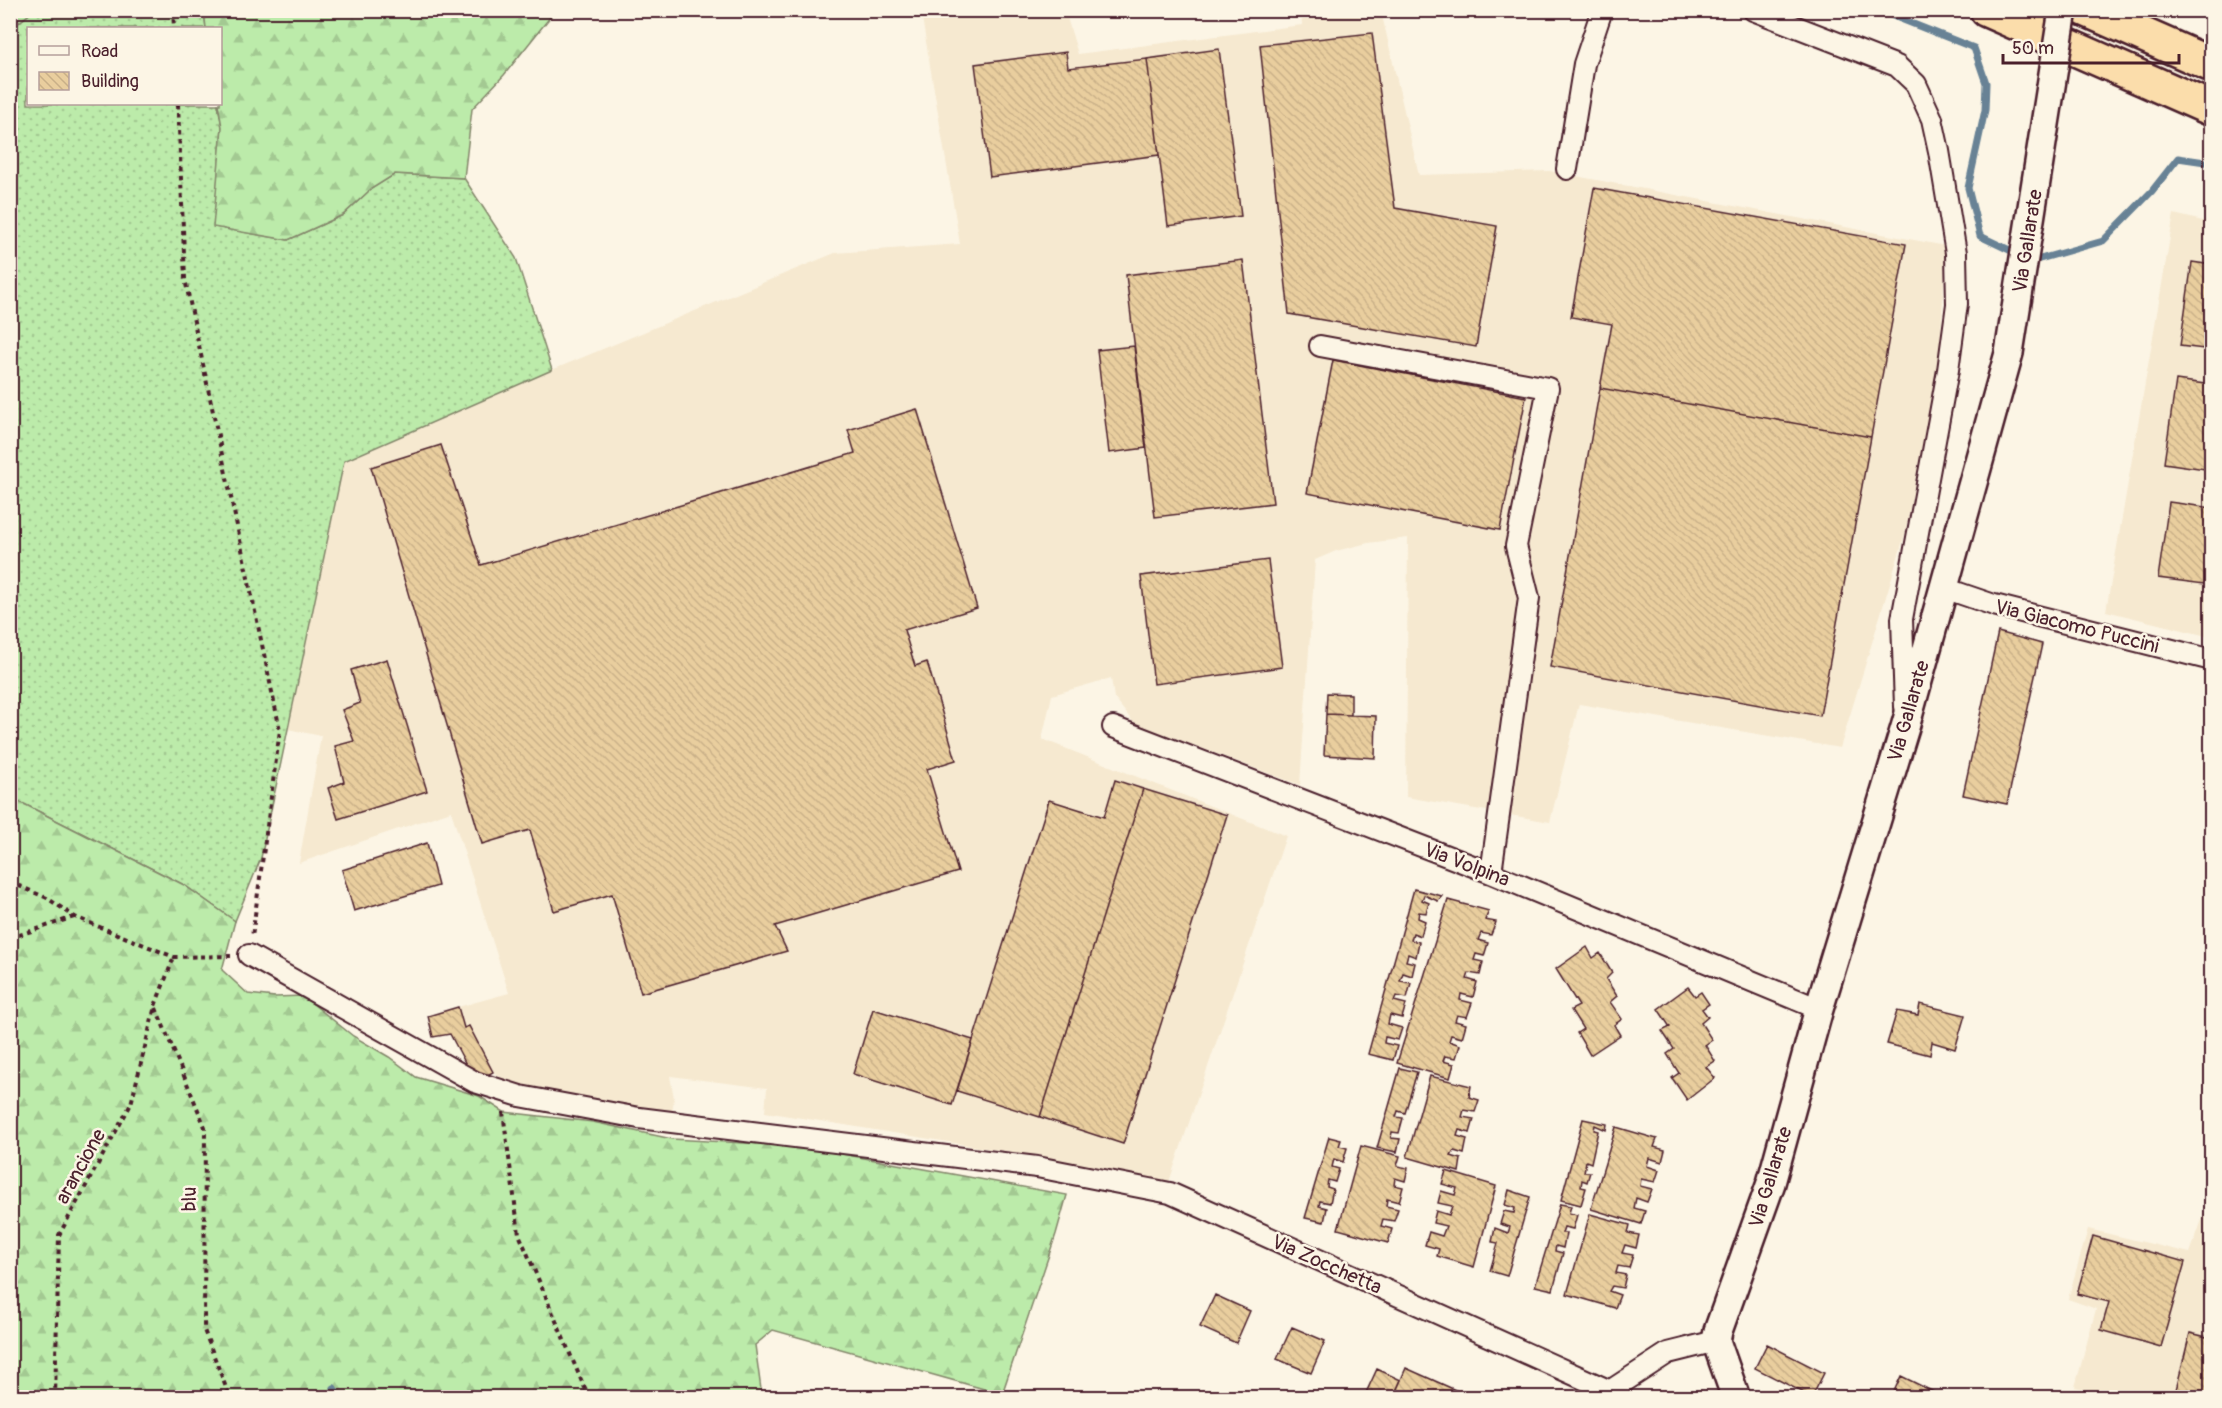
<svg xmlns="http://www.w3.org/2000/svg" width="2222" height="1408" viewBox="0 0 2222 1408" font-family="Pangolin,sans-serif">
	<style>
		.built { fill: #f6e9d0 }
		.grass { fill: url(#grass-dots); stroke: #83856a; stroke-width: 1.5 }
		.forest { fill: url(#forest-firs); stroke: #83856a; stroke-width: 1.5 }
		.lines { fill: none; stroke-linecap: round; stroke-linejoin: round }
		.stream { stroke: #678295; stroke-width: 7 }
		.building { fill: url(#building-back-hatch); stroke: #4a1f2b; stroke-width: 1.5 }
		.minor-casing { stroke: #4a1f2b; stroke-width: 24 }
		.secondary-casing { stroke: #4a1f2b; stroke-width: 32 }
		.motorway-casing { stroke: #4a1f2b; stroke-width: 38 }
		.path { stroke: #4a1f2b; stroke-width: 4; stroke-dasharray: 4.5 4.5; stroke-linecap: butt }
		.minor { stroke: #fcf5e5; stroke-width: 20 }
		.secondary { stroke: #fcf5e5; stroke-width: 27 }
		.motorway { stroke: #fbddab; stroke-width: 33 }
		.secondary-bridge-casing { stroke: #4a1f2b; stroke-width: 32; stroke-linecap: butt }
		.secondary-bridge { stroke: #fcf5e5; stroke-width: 27 }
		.labels { text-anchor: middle; stroke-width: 5; stroke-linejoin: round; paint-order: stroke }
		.street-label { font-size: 20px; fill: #4a1f2b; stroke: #fcf5e5 }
	</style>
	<defs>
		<pattern id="grass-dots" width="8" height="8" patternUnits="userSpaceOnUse" patternTransform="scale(1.5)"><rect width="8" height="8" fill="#bcebaa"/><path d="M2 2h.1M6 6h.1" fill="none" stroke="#a3c992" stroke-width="1.8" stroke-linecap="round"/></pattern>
		<pattern id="forest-firs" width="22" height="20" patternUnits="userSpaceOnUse" patternTransform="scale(1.5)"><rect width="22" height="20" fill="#bcebaa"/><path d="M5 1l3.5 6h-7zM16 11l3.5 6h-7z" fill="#a3c992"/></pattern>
		<pattern id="building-back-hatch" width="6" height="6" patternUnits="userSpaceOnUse" patternTransform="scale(1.5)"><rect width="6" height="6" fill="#e9ce9e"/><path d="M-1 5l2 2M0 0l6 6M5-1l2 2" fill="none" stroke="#c9b088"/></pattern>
	</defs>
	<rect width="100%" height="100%" fill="#fcf5e5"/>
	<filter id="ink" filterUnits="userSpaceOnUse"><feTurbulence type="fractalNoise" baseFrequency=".0167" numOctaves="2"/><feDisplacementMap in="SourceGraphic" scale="12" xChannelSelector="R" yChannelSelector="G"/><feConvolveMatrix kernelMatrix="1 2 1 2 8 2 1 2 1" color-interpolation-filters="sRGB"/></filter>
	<g filter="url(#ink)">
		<path class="built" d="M 955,10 L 1065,11 L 1078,54 L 1302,25 L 1301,11 L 1381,11 L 1419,175 L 1549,171 L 1946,246 L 1940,351 L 1905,534 L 1840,748 L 1579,704 L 1550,822 L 1406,797 L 1408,538 L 1368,543 L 1336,551 L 1315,560 L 1300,785 L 1134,723 L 1114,698 L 1111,678 L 1052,695 L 1042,739 L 1286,836 L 1169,1182 L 1028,1155 L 765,1112 L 767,1088 L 670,1076 L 674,1098 L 672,1113 L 516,1089 L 493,1072 L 469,1026 L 464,1028 L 458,1007 L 509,993 L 451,811 L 299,863 L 321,736 L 288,729 L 344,460 L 552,370 L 835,253 L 960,244 L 921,12 Z
			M 2174,214 L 2211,223 L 2211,637 L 2106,611 Z
			M 2211,1195 L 2211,1397 L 2091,1397 L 2092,1391 L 2075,1387 L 2096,1309 L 2068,1299 L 2088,1229 L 2190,1253 Z"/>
		<path class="grass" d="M 33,11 L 204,11 L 206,28 L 28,28 L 28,104 L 218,104 L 222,127 L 214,227 L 288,240 L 343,215 L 371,189 L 395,174 L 464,178 L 516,258 L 552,370 L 344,461 L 261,858 L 235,921 L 184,885 L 24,804 L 11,799 L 11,26 L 18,23 Z"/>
		<path class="forest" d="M 11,10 L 33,10 L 33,11 L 18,23 L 11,26 Z
			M 204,11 L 204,10 L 555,11 L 504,75 L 472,109 L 464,178 L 395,174 L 371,189 L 343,215 L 288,240 L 213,227 L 222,127 L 218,104 L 220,104 L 220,28 L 206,28 Z
			M 11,799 L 24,804 L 184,885 L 235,921 L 222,970 L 248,994 L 275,997 L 303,996 L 353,1036 L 389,1057 L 416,1077 L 479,1096 L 504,1112 L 593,1122 L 672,1139 L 779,1145 L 820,1150 L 1067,1195 L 1056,1234 L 1002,1394 L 773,1330 L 755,1345 L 762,1397 L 11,1398 Z"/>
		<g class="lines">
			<path class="stream" d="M 1878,10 L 1974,48 L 1986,83 L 1985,110 L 1968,188 L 1980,236 L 2020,255
				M 2030,260 L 2033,261 L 2103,241 L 2152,191 L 2178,158 L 2212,163
				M 334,1388 L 340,1398"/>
		</g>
		<path class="building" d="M 1372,33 L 1395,208 L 1497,226 L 1476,347 L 1289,314 L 1260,45 Z
			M 1219,49 L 1241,216 L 1168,226 L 1147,59 Z
			M 1066,52 L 1068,68 L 1147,59 L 1159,155 L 990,177 L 975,64 Z
			M 1594,188 L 1906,244 L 1871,437 L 1600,388 L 1612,324 L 1571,317 Z
			M 1243,260 L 1273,503 L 1155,517 L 1126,275 Z
			M 2192,262 L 2212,265 L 2212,350 L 2180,346 Z
			M 1134,346 L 1146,448 L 1109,453 L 1097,350 Z
			M 1333,360 L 1526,397 L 1500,530 L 1307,493 Z
			M 2176,380 L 2212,385 L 2212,470 L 2164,463 Z
			M 1600,388 L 1871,437 L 1820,716 L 1550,667 Z
			M 917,409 L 977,608 L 904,630 L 915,666 L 927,662 L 956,760 L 927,769 L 958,872 L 775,926 L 787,951 L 641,993 L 612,894 L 554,911 L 530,830 L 482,844 L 371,467 L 441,445 L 481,565 L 855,453 L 848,430 Z
			M 2169,502 L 2212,508 L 2212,585 L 2158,578 Z
			M 1268,560 L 1282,667 L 1154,684 L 1141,576 Z
			M 1998,632 L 2042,644 L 2007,804 L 1963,795 Z
			M 387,659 L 427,791 L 338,819 L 328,788 L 344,782 L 335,746 L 354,741 L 342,710 L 360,703 L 351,670 Z
			M 1327,693 L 1351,694 L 1351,715 L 1326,714 Z
			M 1326,714 L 1376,716 L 1375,758 L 1324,755 Z
			M 1115,780 L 1143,789 L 1040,1117 L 957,1091 L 1049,800 L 1104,817 Z
			M 1143,789 L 1227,815 L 1123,1144 L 1040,1117 Z
			M 427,843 L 438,886 L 354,911 L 342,870 Z
			M 1414,889 L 1442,896 L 1438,901 L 1424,895 L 1422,900 L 1429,903 L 1426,913 L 1419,912 L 1418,918 L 1425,921 L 1421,936 L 1413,933 L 1411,940 L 1419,942 L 1416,957 L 1408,954 L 1406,961 L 1415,963 L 1412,976 L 1403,973 L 1400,981 L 1411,983 L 1407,998 L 1396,996 L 1394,1001 L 1406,1004 L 1402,1018 L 1390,1015 L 1388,1024 L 1402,1028 L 1398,1040 L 1385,1037 L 1384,1043 L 1397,1046 L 1393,1060 L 1368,1054 Z
			M 1448,900 L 1489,911 L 1485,920 L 1496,922 L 1491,935 L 1481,933 L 1478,940 L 1488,943 L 1484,956 L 1476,954 L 1474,960 L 1483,962 L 1480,975 L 1469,973 L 1467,979 L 1477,982 L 1473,997 L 1461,994 L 1460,1000 L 1472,1003 L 1467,1017 L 1457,1015 L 1455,1021 L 1466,1024 L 1462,1038 L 1451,1035 L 1449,1041 L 1460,1045 L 1456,1058 L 1445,1056 L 1443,1061 L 1454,1064 L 1450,1078 L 1397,1063 Z
			M 1587,947 L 1593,958 L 1600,953 L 1612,973 L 1606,979 L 1617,996 L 1610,1002 L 1622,1019 L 1614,1025 L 1620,1035 L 1590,1055 L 1577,1033 L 1583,1029 L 1571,1010 L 1579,1006 L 1556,969 Z
			M 1688,987 L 1695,996 L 1701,992 L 1709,1004 L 1702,1009 L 1708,1017 L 1701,1023 L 1712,1040 L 1705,1045 L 1715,1061 L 1706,1067 L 1715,1078 L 1687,1100 L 1672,1078 L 1679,1073 L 1667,1054 L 1674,1049 L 1662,1031 L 1670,1027 L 1658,1009 Z
			M 1920,1004 L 1965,1015 L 1955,1049 L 1932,1042 L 1930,1055 L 1887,1044 L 1897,1011 L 1918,1015 Z
			M 458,1007 L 464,1028 L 469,1026 L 493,1072 L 484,1077 L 469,1070 L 450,1034 L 433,1037 L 428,1016 Z
			M 873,1009 L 973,1040 L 952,1105 L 853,1074 Z
			M 1400,1068 L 1417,1072 L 1405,1113 L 1398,1111 L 1396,1117 L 1403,1118 L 1399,1133 L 1392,1132 L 1391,1138 L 1400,1139 L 1397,1152 L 1377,1148 Z
			M 1430,1076 L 1471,1086 L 1469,1097 L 1479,1100 L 1475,1112 L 1464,1110 L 1462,1117 L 1474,1119 L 1470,1133 L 1459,1130 L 1457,1136 L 1467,1139 L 1464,1154 L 1454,1151 L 1451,1156 L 1461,1159 L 1459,1172 L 1407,1157 Z
			M 1583,1119 L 1607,1124 L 1606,1130 L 1595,1125 L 1594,1130 L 1598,1131 L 1591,1163 L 1586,1161 L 1584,1172 L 1590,1172 L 1587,1182 L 1582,1180 L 1581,1187 L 1586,1188 L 1581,1205 L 1561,1200 Z
			M 1616,1127 L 1657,1139 L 1654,1147 L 1665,1150 L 1662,1162 L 1649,1158 L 1647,1166 L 1659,1170 L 1655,1182 L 1641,1179 L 1640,1186 L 1652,1189 L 1647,1202 L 1636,1198 L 1634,1208 L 1645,1211 L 1641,1224 L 1591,1209 Z
			M 1329,1137 L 1341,1140 L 1339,1146 L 1347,1148 L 1343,1162 L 1334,1159 L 1332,1167 L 1339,1169 L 1335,1182 L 1328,1180 L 1327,1187 L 1333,1189 L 1330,1203 L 1320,1201 L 1319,1206 L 1327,1208 L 1324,1222 L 1305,1218 Z
			M 1361,1146 L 1400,1156 L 1397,1166 L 1408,1168 L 1405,1181 L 1395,1178 L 1394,1185 L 1403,1187 L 1399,1202 L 1387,1199 L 1386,1206 L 1398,1209 L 1394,1221 L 1383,1219 L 1381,1226 L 1392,1229 L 1388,1243 L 1338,1229 Z
			M 1446,1171 L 1496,1186 L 1474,1267 L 1437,1256 L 1439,1249 L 1425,1245 L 1429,1232 L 1442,1236 L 1446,1226 L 1433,1223 L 1436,1211 L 1449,1215 L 1452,1206 L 1438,1203 L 1441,1191 L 1455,1195 L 1457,1188 L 1442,1184 Z
			M 1509,1190 L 1530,1197 L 1507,1276 L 1490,1271 L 1498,1243 L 1492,1242 L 1495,1228 L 1508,1233 L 1510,1227 L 1500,1224 L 1504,1211 L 1514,1213 L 1515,1208 L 1505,1205 Z
			M 1560,1204 L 1571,1206 L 1569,1213 L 1577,1215 L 1573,1229 L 1564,1227 L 1562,1233 L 1566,1233 L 1563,1248 L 1556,1246 L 1555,1251 L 1563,1253 L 1553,1290 L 1535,1286 Z
			M 1590,1214 L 1630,1225 L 1628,1233 L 1639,1235 L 1636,1248 L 1625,1245 L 1622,1253 L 1633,1255 L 1629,1268 L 1618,1266 L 1616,1273 L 1626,1275 L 1623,1288 L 1612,1286 L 1609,1291 L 1620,1295 L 1615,1308 L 1567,1294 Z
			M 2093,1236 L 2185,1262 L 2161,1347 L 2101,1330 L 2109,1302 L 2077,1294 Z
			M 1215,1295 L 1250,1311 L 1236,1343 L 1200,1327 Z
			M 2212,1319 L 2212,1398 L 2174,1398 L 2190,1333 L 2207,1337 Z
			M 1292,1327 L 1325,1341 L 1311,1373 L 1277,1359 Z
			M 1767,1344 L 1824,1373 L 1812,1397 L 1755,1368 Z
			M 1406,1368 L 1462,1393 L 1460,1398 L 1393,1398 Z
			M 1377,1369 L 1401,1380 L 1393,1398 L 1370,1398 L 1365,1395 Z
			M 1901,1376 L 1934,1392 L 1931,1398 L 1891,1398 Z"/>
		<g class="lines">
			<g class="minor-casing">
				<path id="minor" d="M 1753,10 L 1897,66 L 1916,84 L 1932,119 L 1939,151 L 1956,253 L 1957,304 L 1948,370 L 1902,619 L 1905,707
					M 1567,169 L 1584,64 L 1602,10
					M 1320,346 L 1548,388 L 1516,546 L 1529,598 L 1491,873
					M 1944,588 L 1994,605 L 2212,660
					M 1113,727 L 1491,873 L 1819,1009
					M 249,955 L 475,1082 L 520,1096 L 639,1118 L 1037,1167 L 1170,1193 L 1608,1390
					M 1599,1398 L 1668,1353 L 1716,1341"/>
			</g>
			<g class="secondary-casing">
				<path id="secondary" d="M 1736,1398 L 1716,1341 L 1718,1331 L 1771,1183 L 1819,1009 L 1906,724 L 2009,353"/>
			</g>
			<g class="motorway-casing">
				<path id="motorway" d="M 1987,10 L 2212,109
					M 2087,10 L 2212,65"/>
			</g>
			<path class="path" d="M 173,10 L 174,28
				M 178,104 L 185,279 L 280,730 L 252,937
				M 10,882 L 47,898 L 75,917 L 174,957 L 231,956
				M 10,938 L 74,917
				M 156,1008 L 205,1127 L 204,1330 L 230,1398
				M 503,1112 L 519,1234 L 582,1382 L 590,1398
				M 55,1398 L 59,1235 L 131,1104 L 155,1006 L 174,957"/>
			<use href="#minor" class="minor"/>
			<use href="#secondary" class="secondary"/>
			<use href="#motorway" class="motorway"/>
			<g class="secondary-bridge-casing">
				<path id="secondary-bridge" d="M 2009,353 L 2063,10"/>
			</g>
			<use href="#secondary-bridge" class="secondary-bridge"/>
		</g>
	</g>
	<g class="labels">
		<g class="street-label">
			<text transform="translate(2027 241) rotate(-81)" y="7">Via Gallarate</text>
			<text transform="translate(2077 626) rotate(14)" y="7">Via Giacomo Puccini</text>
			<text transform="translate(1908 711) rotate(-74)" y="7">Via Gallarate</text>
			<text transform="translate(1467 864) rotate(21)" y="7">Via Volpina</text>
			<text transform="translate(80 1166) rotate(-61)" y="7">arancione</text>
			<text transform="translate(1770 1177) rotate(-73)" y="7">Via Gallarate</text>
			<text transform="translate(189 1199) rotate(-90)" y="7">blu</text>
			<text transform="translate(1327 1264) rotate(24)" y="7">Via Zocchetta</text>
		</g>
	</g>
	<rect width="2222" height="1408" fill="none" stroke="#fcf5e5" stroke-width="36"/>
	<rect x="18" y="18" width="2186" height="1372" fill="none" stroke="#4a1f2b" stroke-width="2" filter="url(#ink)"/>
	<rect x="27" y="27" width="195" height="78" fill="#fcf5e5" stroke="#b59f9b" stroke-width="1.5"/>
	<rect x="39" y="46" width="30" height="9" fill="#fcf5e5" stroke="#b59f9b" stroke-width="1.5"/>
	<text x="81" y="57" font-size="18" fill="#4a1f2b">Road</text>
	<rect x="39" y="72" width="30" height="18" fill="url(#building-back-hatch)" stroke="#b59f9b" stroke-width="1.5"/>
	<text x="81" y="87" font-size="18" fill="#4a1f2b">Building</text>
	<path d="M2003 54v9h176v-9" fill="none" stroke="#4a1f2b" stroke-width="3"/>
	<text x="2012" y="54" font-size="18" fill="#4a1f2b" stroke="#fcf5e5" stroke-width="4.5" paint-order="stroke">50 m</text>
</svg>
